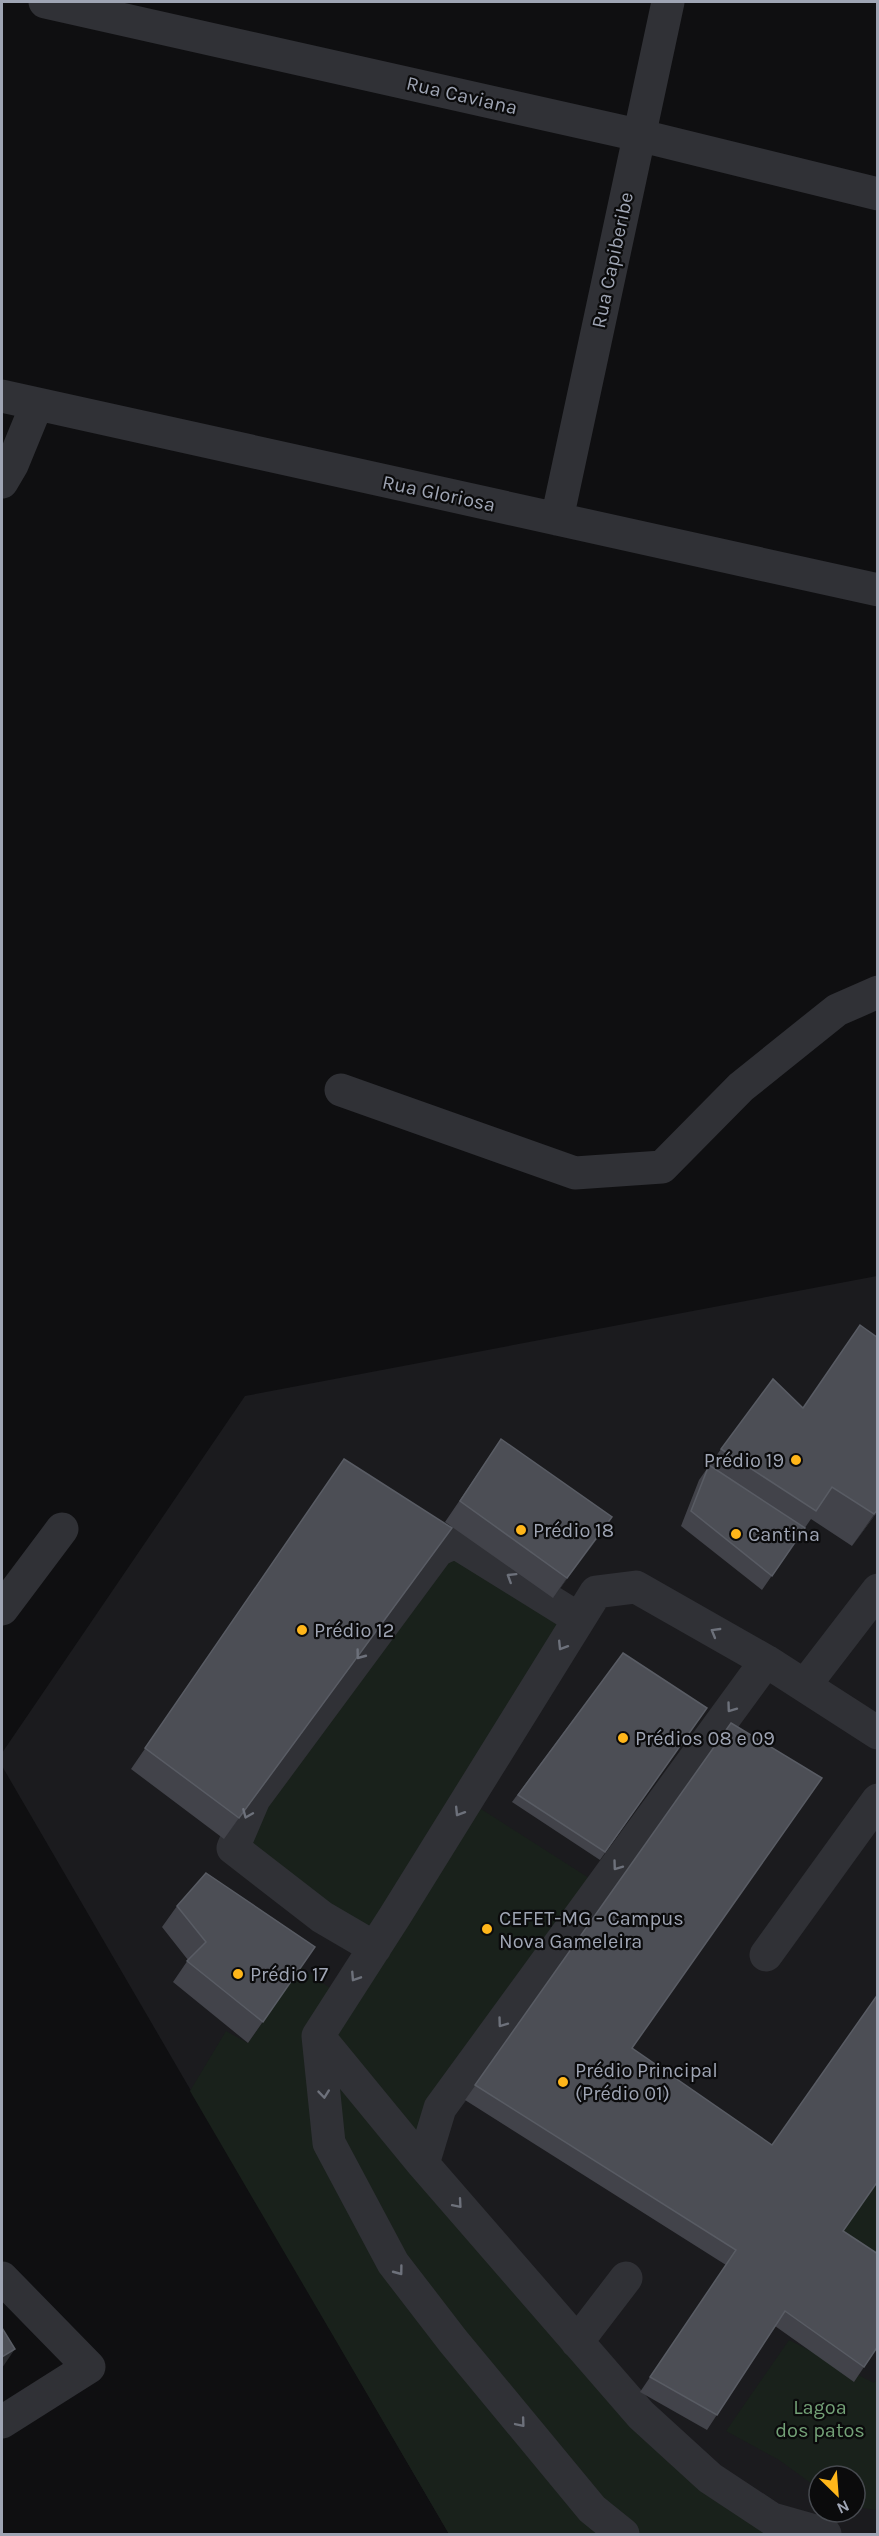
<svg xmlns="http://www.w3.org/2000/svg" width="879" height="2536" viewBox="0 0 879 2536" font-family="Karla,sans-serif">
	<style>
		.built { fill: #1b1b1e; fill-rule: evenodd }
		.green { fill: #19211b }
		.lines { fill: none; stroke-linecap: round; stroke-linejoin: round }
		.minor { stroke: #303136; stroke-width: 33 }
		.wall { fill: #42434a }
		.shaded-wall { fill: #292a2e }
		.building { fill: #4c4e55; stroke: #595c64; stroke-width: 1.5 }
		.oneway { stroke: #6d717b }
		.poi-dot { fill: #ffb61a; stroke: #0b0b0c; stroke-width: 2 }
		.labels { text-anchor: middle; stroke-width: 4.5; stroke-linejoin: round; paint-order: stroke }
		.street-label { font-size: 20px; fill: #9fa5b4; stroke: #0b0b0c }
		.poi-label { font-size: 20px; fill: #9fa5b4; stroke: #0b0b0c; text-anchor: start }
		.park-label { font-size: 20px; fill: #73a177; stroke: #0b0b0c }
	</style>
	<rect width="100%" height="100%" fill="#0f0f11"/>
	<path class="built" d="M 877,1276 L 877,2534 L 449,2534 L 2,1766 L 2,1753 L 245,1396 ZM 819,2476 L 855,2476 L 855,2512 L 819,2512 Z"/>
	<path class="green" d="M 438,1551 L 578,1619 L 374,1947 L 235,1848 Z
		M 467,1800 L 600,1885 L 422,2161 L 319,2036 Z
		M 301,1967 L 342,1997 L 316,2036 L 710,2478 L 803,2534 L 449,2534 L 190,2091 L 226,2031 L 248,2043 Z
		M 877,2181 L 877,2258 L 832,2246 Z
		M 789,2340 L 874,2383 L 877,2378 L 877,2510 L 855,2507 L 855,2476 L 819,2476 L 819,2489 L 779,2460 L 726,2431 Z"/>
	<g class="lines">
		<path class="minor" d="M 45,2 L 638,135 L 878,194
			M 2,396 L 878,590
			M 2,482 L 12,465 L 37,404
			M 557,519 L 668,2
			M 341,1090 L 575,1173 L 662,1167 L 741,1087 L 837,1010 L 878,992
			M 2,1609 L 62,1529
			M 766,1661 L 440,2108 L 423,2164 L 641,2415 L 710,2478 L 772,2519 L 825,2534
			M 805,1685 L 878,1590
			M 375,1948 L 322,1917 L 233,1848 L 254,1799 L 438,1550 L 455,1542 L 579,1619
			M 766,1955 L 878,1800
			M 318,2036 L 329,2143 L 393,2263 L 453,2341 L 592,2509 L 623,2534
			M 423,2164 L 318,2036 L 395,1916 L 596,1592 L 636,1587 L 766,1661 L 878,1733
			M 2,2278 L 89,2367 L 2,2422
			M 577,2342 L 626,2278"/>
	</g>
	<path class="wall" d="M 860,1325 L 878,1338 L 878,1511 L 852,1546 L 811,1519 L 762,1590 L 681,1526 L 699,1480 L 721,1449 L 803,1408 Z
		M 344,1459 L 437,1549 L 224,1839 L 131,1769 Z
		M 487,1460 L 612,1517 L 553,1598 L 445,1522 Z
		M 623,1653 L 707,1708 L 600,1860 L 512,1802 Z
		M 731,1723 L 632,2049 L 843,2231 L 864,2367 L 854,2382 L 775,2326 L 707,2430 L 640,2392 L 726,2265 L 465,2100 Z
		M 177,1906 L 315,1947 L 248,2043 L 173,1982 L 188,1960 L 162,1927 Z"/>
	<path class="shaded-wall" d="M 878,1509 L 878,1511 L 852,1546 Z
		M 612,1517 L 598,1538 L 553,1598 L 567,1578 Z
		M 452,1528 L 437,1549 L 224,1839 L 239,1818 Z
		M 15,2349 L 2,2368 L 2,2357 Z"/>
	<path class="building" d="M 860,1325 L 878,1338 L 878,1509 L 874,1514 L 832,1487 L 816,1511 L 721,1449 L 773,1379 L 803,1408 Z
		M 501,1439 L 612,1517 L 567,1578 L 460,1501 Z
		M 344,1459 L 452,1528 L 239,1818 L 145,1748 Z
		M 709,1465 L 805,1528 L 772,1576 L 691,1511 Z
		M 623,1653 L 707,1708 L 605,1852 L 518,1795 Z
		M 731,1723 L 822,1778 L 632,2048 L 772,2145 L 878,1994 L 878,2181 L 843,2231 L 878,2254 L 878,2346 L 864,2367 L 785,2311 L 717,2415 L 650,2377 L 736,2250 L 475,2085 Z
		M 206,1873 L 315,1947 L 263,2022 L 187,1961 L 206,1942 L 177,1906 Z
		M 2,2328 L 15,2349 L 2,2357 Z"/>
	<defs><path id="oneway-chevron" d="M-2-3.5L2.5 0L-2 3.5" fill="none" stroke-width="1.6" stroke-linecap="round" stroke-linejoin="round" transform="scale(1.5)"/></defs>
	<g class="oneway">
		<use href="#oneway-chevron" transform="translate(511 1577) rotate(-148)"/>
		<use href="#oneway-chevron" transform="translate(715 1632) rotate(-150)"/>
		<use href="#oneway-chevron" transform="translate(562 1646) rotate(122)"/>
		<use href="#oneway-chevron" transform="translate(360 1655) rotate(127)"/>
		<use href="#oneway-chevron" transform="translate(731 1708) rotate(126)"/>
		<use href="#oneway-chevron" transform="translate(459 1812) rotate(122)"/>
		<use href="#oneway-chevron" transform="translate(247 1814) rotate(113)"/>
		<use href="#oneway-chevron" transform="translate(617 1866) rotate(126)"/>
		<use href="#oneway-chevron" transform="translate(355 1977) rotate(123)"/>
		<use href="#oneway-chevron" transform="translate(502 2023) rotate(126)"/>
		<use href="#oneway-chevron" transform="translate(324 2094) rotate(84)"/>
		<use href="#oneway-chevron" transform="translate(458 2204) rotate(49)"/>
		<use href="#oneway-chevron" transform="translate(399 2271) rotate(53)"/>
		<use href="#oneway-chevron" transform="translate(521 2423) rotate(50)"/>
	</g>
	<g class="poi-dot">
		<circle cx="796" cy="1460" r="6"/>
		<circle cx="521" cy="1530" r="6"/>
		<circle cx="736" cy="1534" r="6"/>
		<circle cx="302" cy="1630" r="6"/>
		<circle cx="623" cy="1738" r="6"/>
		<circle cx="487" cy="1929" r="6"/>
		<circle cx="238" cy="1974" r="6"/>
		<circle cx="563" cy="2082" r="6"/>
	</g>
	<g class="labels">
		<g class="street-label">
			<text transform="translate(462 95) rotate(13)" y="7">Rua Caviana</text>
			<text transform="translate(612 260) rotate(-78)" y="7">Rua Capiberibe</text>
			<text transform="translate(439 493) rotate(12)" y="7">Rua Gloriosa</text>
		</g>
		<g class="poi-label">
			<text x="784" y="1467" text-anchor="end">Prédio 19</text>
			<text x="533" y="1537">Prédio 18</text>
			<text x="748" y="1541">Cantina</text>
			<text x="314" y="1637">Prédio 12</text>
			<text x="635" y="1745">Prédios 08 e 09</text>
			<text x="499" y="1925">CEFET-MG - Campus<tspan x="499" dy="23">Nova Gameleira</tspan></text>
			<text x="250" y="1981">Prédio 17</text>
			<text x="575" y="2077">Prédio Principal<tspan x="575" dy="23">(Prédio 01)</tspan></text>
		</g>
		<g class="park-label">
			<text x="820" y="2414">Lagoa<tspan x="820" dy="23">dos patos</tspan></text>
		</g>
	</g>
	<rect width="879" height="2536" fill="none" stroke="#9fa5b4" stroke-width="6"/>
	<g transform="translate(837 2494) rotate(155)"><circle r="28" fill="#0b0b0c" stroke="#46494f" stroke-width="1.5"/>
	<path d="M0-4.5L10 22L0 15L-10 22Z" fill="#ffb61a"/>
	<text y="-9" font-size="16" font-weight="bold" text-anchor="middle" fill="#9fa5b4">N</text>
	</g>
</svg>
